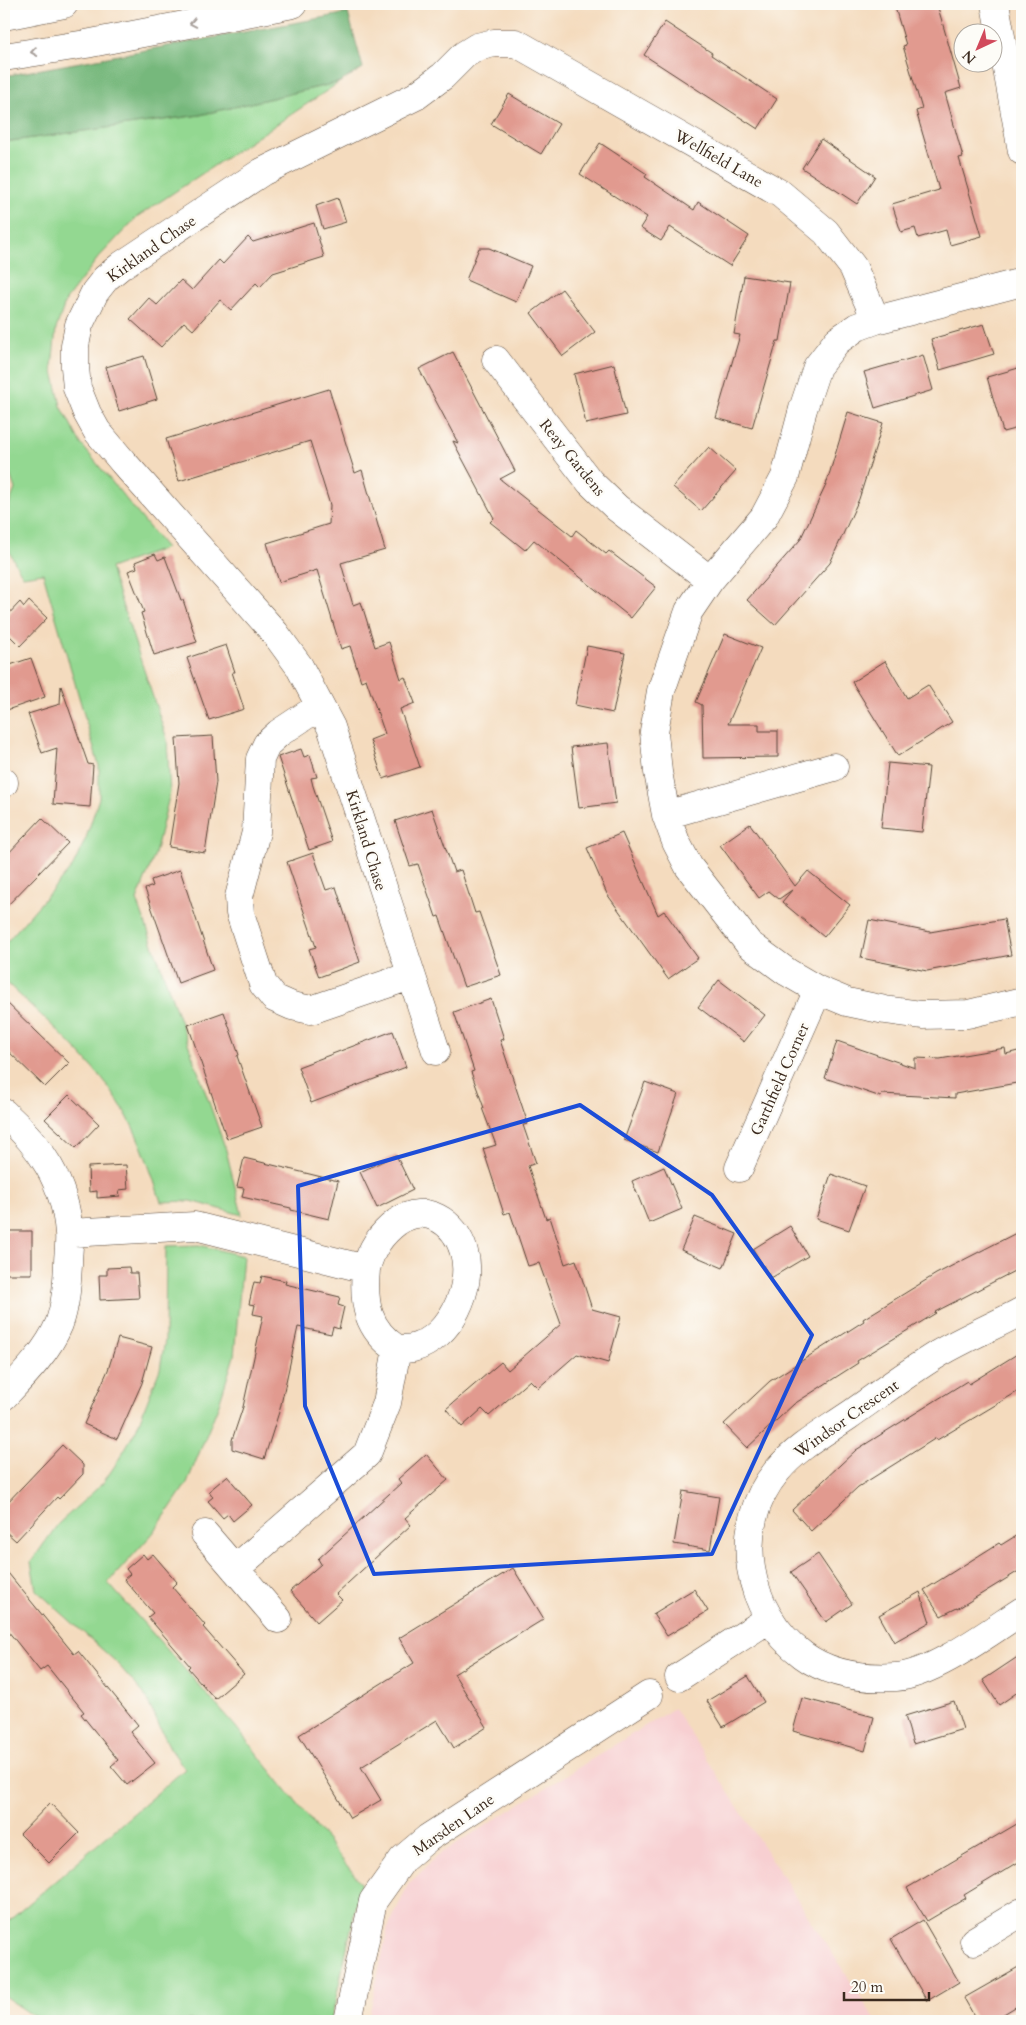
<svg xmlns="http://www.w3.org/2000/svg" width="1026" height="2025" viewBox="0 0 1026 2025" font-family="Cardo,serif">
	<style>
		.built { fill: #f7cfd1 }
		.green { fill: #93d891; stroke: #678158 }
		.forest { fill: #76b87b; stroke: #58714c }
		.building { fill: #e19a8f }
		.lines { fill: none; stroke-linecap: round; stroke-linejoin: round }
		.minor-casing { stroke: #574536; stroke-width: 29 }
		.trunk-casing { stroke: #574536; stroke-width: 29 }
		.minor { stroke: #fff; stroke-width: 28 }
		.trunk { stroke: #fff; stroke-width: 28 }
		.oneway { stroke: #a79f9a }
		.marked { fill: none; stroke: #1d4ed8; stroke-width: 4; stroke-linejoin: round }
		.labels { text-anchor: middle; stroke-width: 5; stroke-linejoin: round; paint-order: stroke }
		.street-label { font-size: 16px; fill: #3b2a1e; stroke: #fdfcf7 }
	</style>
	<rect width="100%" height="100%" fill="#fdfcf7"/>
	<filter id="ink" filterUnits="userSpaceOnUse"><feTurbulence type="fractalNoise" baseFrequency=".02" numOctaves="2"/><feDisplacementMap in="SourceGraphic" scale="10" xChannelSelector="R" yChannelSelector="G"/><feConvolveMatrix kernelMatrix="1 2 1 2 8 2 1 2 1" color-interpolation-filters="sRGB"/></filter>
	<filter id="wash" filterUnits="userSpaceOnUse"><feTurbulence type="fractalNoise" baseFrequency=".0096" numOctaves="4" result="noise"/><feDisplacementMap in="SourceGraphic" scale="20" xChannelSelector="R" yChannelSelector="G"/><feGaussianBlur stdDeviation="1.12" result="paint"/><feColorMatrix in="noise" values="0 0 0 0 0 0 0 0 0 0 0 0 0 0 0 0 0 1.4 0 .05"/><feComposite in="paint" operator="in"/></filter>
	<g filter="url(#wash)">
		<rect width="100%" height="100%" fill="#f4dbbe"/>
		<path class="built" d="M 674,1708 L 876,2021 L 368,2021 L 388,1928 L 408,1885 L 438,1855 Z"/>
		<path class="green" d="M 340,82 L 137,217 L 98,258 L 66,300 L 56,329 L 52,367 L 61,406 L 81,444 L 166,548 L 110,568 L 167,739 L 170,793 L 155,854 L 137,900 L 226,1150 L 242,1215 L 191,1201 L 161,1202 C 151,1172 142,1143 127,1116 C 98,1063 47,1022 4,980 L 4,945 L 73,866 L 86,838 L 99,798 L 99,766 L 43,573 L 23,576 C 1,542 0,526 15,489 L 4,457 L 4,142 L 200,115 Z
			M 199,1245 L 243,1256 L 234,1356 L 219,1404 L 187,1483 L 154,1532 L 108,1583 L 235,1726 L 361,1883 L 331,2021 L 41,2021 L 4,1996 L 4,1925 L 185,1769 L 170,1748 L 144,1694 L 115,1661 L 36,1590 L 31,1562 L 58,1524 L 103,1483 L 116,1464 L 136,1430 L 160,1369 L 165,1340 L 166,1246 Z"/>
		<path class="forest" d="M 348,13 L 363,68 L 340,82 L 200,115 L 4,142 L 4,76 Z"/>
		<g id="blocks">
			<path class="building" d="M 894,4 L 937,4 L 961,88 L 945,93 L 963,157 L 959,158 L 982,236 L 950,245 L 946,230 L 918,238 L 915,228 L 901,232 L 892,204 L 939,190 L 916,111 L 922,109 L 903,46 L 906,45 Z
				M 665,22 L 712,53 L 711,55 L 777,99 L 758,129 L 644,55 Z
				M 509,94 L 559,124 L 541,154 L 491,124 Z
				M 821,139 L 875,176 L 857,204 L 802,168 Z
				M 600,143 L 647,174 L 645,177 L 694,210 L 698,202 L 749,236 L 730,266 L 670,227 L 661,241 L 640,228 L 647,217 L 580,174 Z
				M 338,198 L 346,222 L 323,229 L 316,206 Z
				M 314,223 L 324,257 L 273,273 L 260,287 L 256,283 L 231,310 L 220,300 L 193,330 L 184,322 L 161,347 L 130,319 L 149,298 L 157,305 L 181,280 L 192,290 L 219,260 L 223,264 L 248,237 L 253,242 Z
				M 479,248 L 489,248 L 531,266 L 516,302 L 466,280 Z
				M 744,276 L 790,283 L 780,341 L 777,341 L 752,428 L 716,418 L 740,335 L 734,334 Z
				M 562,289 L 595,332 L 563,356 L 531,313 Z
				M 984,324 L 994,354 L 940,370 L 931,339 Z
				M 453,352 L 515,471 L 500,479 L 572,536 L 576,530 L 606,554 L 609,551 L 656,587 L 631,618 L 534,540 L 525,550 L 490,522 L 494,518 L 455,445 L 453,441 L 458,443 L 419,369 Z
				M 923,355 L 933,390 L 875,408 L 864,372 Z
				M 144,356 L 157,399 L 119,411 L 106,367 Z
				M 614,364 L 626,415 L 586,424 L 574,374 Z
				M 1022,367 L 1022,427 L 1003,432 L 987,377 Z
				M 329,389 L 355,473 L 362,470 L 385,550 L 341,563 L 353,605 L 361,602 L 375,647 L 389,642 L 401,679 L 405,677 L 415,703 L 400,709 L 420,767 L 383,779 L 370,740 L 385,734 L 366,679 L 361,681 L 350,646 L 341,649 L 317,570 L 279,582 L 267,543 L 329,524 L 330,505 L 310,441 L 179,481 L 166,439 Z
				M 848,412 L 883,423 L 859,499 L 830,563 L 775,625 L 747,600 L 800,540 L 826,485 Z
				M 709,447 L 736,471 L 701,511 L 673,487 Z
				M 155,554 L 158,560 L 165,557 L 181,600 L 183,600 L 197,642 L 154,655 L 141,613 L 144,612 L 128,571 L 137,568 L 135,562 Z
				M 29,601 L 47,618 L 20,646 L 4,630 L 4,619 L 20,602 L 24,607 Z
				M 725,634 L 761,648 L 728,724 L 759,724 L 759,731 L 778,731 L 778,757 L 703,758 L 702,705 L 696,702 Z
				M 226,645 L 235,672 L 232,672 L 244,709 L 209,720 L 187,658 Z
				M 587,646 L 625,653 L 613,713 L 575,705 Z
				M 31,658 L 45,697 L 4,711 L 4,667 Z
				M 885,661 L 907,698 L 928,685 L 952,722 L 898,756 L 852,682 Z
				M 61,686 L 88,764 L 93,765 L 90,807 L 53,804 L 57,748 L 42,753 L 28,714 L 60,704 Z
				M 213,736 L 216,782 L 205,853 L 169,847 L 179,783 L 176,738 Z
				M 608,743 L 616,803 L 579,808 L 571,747 Z
				M 301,749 L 304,757 L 310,755 L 317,777 L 311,778 L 313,786 L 332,842 L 309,850 L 278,757 Z
				M 888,763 L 929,767 L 922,832 L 881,828 Z
				M 432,809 L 454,872 L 461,870 L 475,913 L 479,912 L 501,975 L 464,987 L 439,916 L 436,917 L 418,864 L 410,866 L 395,821 Z
				M 42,818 L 68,843 L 4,909 L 4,858 Z
				M 750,824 L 795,886 L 808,871 L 850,905 L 824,937 L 782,902 L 792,890 L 779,899 L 769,891 L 759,898 L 720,845 Z
				M 622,833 L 658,915 L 664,911 L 698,958 L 668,979 L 607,894 L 587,848 Z
				M 313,853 L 326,890 L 336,887 L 360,962 L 319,977 L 309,949 L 316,947 L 287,862 Z
				M 180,870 L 213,970 L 178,983 L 145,889 L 153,886 L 151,880 Z
				M 1004,919 L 1011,955 L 927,971 L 861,958 L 869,920 L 930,932 Z
				M 719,980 L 765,1015 L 744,1042 L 698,1007 Z
				M 491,999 L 504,1039 L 500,1040 L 528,1124 L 523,1125 L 536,1163 L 528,1166 L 546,1219 L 550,1217 L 565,1264 L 576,1260 L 592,1309 L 621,1317 L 608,1363 L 577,1354 L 538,1388 L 530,1380 L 489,1416 L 482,1409 L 462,1427 L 446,1409 L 501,1362 L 508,1370 L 561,1324 L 539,1263 L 528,1266 L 510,1212 L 504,1214 L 483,1149 L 496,1145 L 482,1108 L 484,1108 L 471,1072 L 474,1071 L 454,1012 Z
				M 4,1000 L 69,1063 L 45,1087 L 4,1047 Z
				M 224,1012 L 239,1055 L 237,1056 L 262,1127 L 227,1139 L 188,1025 Z
				M 393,1031 L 406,1067 L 311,1103 L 298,1067 Z
				M 837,1041 L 915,1068 L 915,1058 L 940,1059 L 1005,1048 L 1006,1054 L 1022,1050 L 1022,1082 L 955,1094 L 955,1098 L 882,1094 L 881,1097 L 825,1078 Z
				M 645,1082 L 678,1094 L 658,1152 L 624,1140 Z
				M 69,1095 L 99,1124 L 76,1148 L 45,1119 Z
				M 396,1155 L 413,1190 L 377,1208 L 360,1172 Z
				M 244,1158 L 338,1181 L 329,1219 L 291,1210 L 291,1208 L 242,1197 L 244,1188 L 237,1187 Z
				M 126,1165 L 128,1189 L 119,1190 L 120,1196 L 97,1198 L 97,1191 L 89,1192 L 88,1167 Z
				M 664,1167 L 682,1209 L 649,1223 L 632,1181 Z
				M 831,1174 L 865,1186 L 849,1230 L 816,1219 Z
				M 695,1217 L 737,1234 L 723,1268 L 681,1250 Z
				M 790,1226 L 808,1256 L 771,1278 L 753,1249 Z
				M 1022,1230 L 1022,1267 L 935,1312 L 936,1313 L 857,1361 L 858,1363 L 794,1404 L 747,1448 L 724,1424 L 770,1381 L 864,1321 L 863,1319 L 936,1274 Z
				M 4,1231 L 32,1231 L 32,1274 L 4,1274 Z
				M 129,1267 L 130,1273 L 137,1273 L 139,1298 L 100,1300 L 99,1275 L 107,1275 L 107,1268 Z
				M 262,1276 L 286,1281 L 285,1284 L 340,1297 L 338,1305 L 344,1307 L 339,1329 L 333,1327 L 331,1334 L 298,1327 L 280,1409 L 264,1459 L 232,1449 L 232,1440 L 243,1407 L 263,1316 L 253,1314 L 255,1305 L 249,1304 L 254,1282 L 260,1283 Z
				M 118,1338 L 152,1347 L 142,1383 L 117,1439 L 84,1424 L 108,1370 Z
				M 1022,1351 L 1022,1389 L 937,1440 L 936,1438 L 858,1487 L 811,1531 L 792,1510 L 856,1450 L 967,1381 L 969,1384 Z
				M 62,1445 L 83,1465 L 83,1474 L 59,1499 L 57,1497 L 16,1541 L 4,1530 L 4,1506 Z
				M 426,1454 L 448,1480 L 405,1518 L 411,1525 L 336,1594 L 342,1600 L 317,1622 L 290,1591 L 321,1564 L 318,1559 L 401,1483 L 398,1479 Z
				M 227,1476 L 252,1505 L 233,1521 L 228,1514 L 223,1518 L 208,1501 L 213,1497 L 209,1491 Z
				M 683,1491 L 719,1497 L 710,1550 L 674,1544 Z
				M 1022,1532 L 1022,1569 L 957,1609 L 957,1608 L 941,1616 L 924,1590 L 999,1543 L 1001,1545 Z
				M 143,1554 L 147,1559 L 153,1554 L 177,1582 L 172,1587 L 205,1625 L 203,1627 L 244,1674 L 215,1699 L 188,1668 L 190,1666 L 148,1617 L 153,1613 L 124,1579 L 130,1574 L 126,1569 Z
				M 818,1554 L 852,1604 L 826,1622 L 791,1572 Z
				M 4,1568 L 74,1654 L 78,1651 L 138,1725 L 130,1732 L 155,1763 L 127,1785 L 111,1766 L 118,1760 L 81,1714 L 84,1712 L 47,1666 L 40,1671 L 4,1626 Z
				M 513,1568 L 544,1619 L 454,1674 L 487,1727 L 454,1748 L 437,1720 L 361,1767 L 381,1800 L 350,1818 L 299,1735 L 414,1663 L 399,1638 Z
				M 694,1589 L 708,1611 L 667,1636 L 653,1614 Z
				M 920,1592 L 930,1622 L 894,1642 L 879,1615 Z
				M 1022,1654 L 1022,1689 L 999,1705 L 983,1680 Z
				M 748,1676 L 764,1702 L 723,1727 L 707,1701 Z
				M 802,1698 L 874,1717 L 865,1751 L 793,1731 Z
				M 954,1701 L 963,1729 L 913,1744 L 905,1716 Z
				M 50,1803 L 79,1833 L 49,1863 L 20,1834 Z
				M 1022,1821 L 1022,1860 L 964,1895 L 966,1898 L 927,1921 L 907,1888 Z
				M 923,1920 L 959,1982 L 927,2001 L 891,1939 Z
				M 1022,1965 L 1022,2003 L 992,2021 L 977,2021 L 964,1998 Z"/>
		</g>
	</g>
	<g filter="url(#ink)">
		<use href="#blocks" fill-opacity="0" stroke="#574536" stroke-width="1"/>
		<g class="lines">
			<g class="minor-casing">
				<path id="minor" d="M 995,4 L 1022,151
					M 1022,282 L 876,320 L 857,327 L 837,341 L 817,367 L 803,409 L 785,477 L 764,517 L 710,580 L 689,611 L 661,691 L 654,732 L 658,772 L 666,815 L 676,842 L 689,867 L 749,944 L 787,972 L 818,990 L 847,1002 L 885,1010 L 922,1015 L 968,1014 L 1022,1001
					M 496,360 L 590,482 L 617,508 L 710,580
					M 320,706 L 279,733 L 267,744 L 260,759 L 256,832 L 239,897 L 240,913 L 263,984 L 274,998 L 292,1006 L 311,1010 L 410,976
					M 4,782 L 4,783
					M 666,815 L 834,767
					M 436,1051 L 331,727 L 299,666 L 275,633 L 123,462 L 97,431 L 87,413 L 77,388 L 75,367 L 75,346 L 79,325 L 95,292 L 106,278 L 122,265 L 262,172 L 416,96 L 443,76 L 464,55 L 477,47 L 494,43 L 516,43 L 781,194 L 826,232 L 853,267 L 876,320
					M 4,1113 C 41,1146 65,1182 69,1233 C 70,1243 68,1254 68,1264 C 67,1283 66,1305 59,1324 C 48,1351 24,1375 4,1396
					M 739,1168 L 818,990
					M 69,1233 L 195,1226 L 366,1269 C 363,1304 367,1329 397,1349 L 387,1403 L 367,1454 L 235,1569
					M 366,1269 C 371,1249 380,1235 397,1222 C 425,1202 455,1221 464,1252 C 474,1288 450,1338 413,1348 C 408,1349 402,1349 397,1349
					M 1022,1311 C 994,1326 965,1338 938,1354 C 907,1373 878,1395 848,1416 C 823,1433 796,1448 777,1471 C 730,1527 746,1613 803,1655 C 830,1675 864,1679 896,1677 C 932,1675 991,1631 1022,1611
					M 205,1534 L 278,1619
					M 679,1677 L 769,1619
					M 974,1941 L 1022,1912
					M 348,2021 L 373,1901 L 403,1859 L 428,1838 L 649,1695"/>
			</g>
			<g class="trunk-casing">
				<path id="trunk" d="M 4,16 L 64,4
					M 4,57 L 86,44 L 293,4"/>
			</g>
			<use href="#minor" class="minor"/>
			<use href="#trunk" class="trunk"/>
		</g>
		<defs><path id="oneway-chevron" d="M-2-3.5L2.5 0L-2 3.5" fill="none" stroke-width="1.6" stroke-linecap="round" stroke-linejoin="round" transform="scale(1.25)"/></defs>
		<g class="oneway">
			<use href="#oneway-chevron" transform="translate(193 23) rotate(169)"/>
			<use href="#oneway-chevron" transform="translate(34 52) rotate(171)"/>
		</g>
	</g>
	<path class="marked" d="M 580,1105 L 712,1195 L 812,1335 L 712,1554 L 374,1574 L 305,1406 L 298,1186 Z"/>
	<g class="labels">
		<g class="street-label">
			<text transform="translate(719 158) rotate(30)" y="6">Wellfield Lane</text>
			<text transform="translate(151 248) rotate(-35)" y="6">Kirkland Chase</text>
			<text transform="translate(573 457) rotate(51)" y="6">Reay Gardens</text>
			<text transform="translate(367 840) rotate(73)" y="6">Kirkland Chase</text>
			<text transform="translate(779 1079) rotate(-66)" y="6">Garthfield Corner</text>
			<text transform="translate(846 1418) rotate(-35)" y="6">Windsor Crescent</text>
			<text transform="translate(453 1824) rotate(-35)" y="6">Marsden Lane</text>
		</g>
	</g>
	<rect width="1026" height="2025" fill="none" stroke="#fdfcf7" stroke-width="20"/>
	<g transform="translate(978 48) rotate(224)"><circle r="24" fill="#fdfcf7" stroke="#afa8a0"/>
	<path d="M0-4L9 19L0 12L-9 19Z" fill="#d1495b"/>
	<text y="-8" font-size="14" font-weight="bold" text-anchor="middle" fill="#3b2a1e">N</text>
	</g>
	<path d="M844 1992v8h85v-8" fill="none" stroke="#3b2a1e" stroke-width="2.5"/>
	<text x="851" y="1992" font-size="15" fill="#3b2a1e" stroke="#fdfcf7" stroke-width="4" paint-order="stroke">20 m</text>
</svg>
